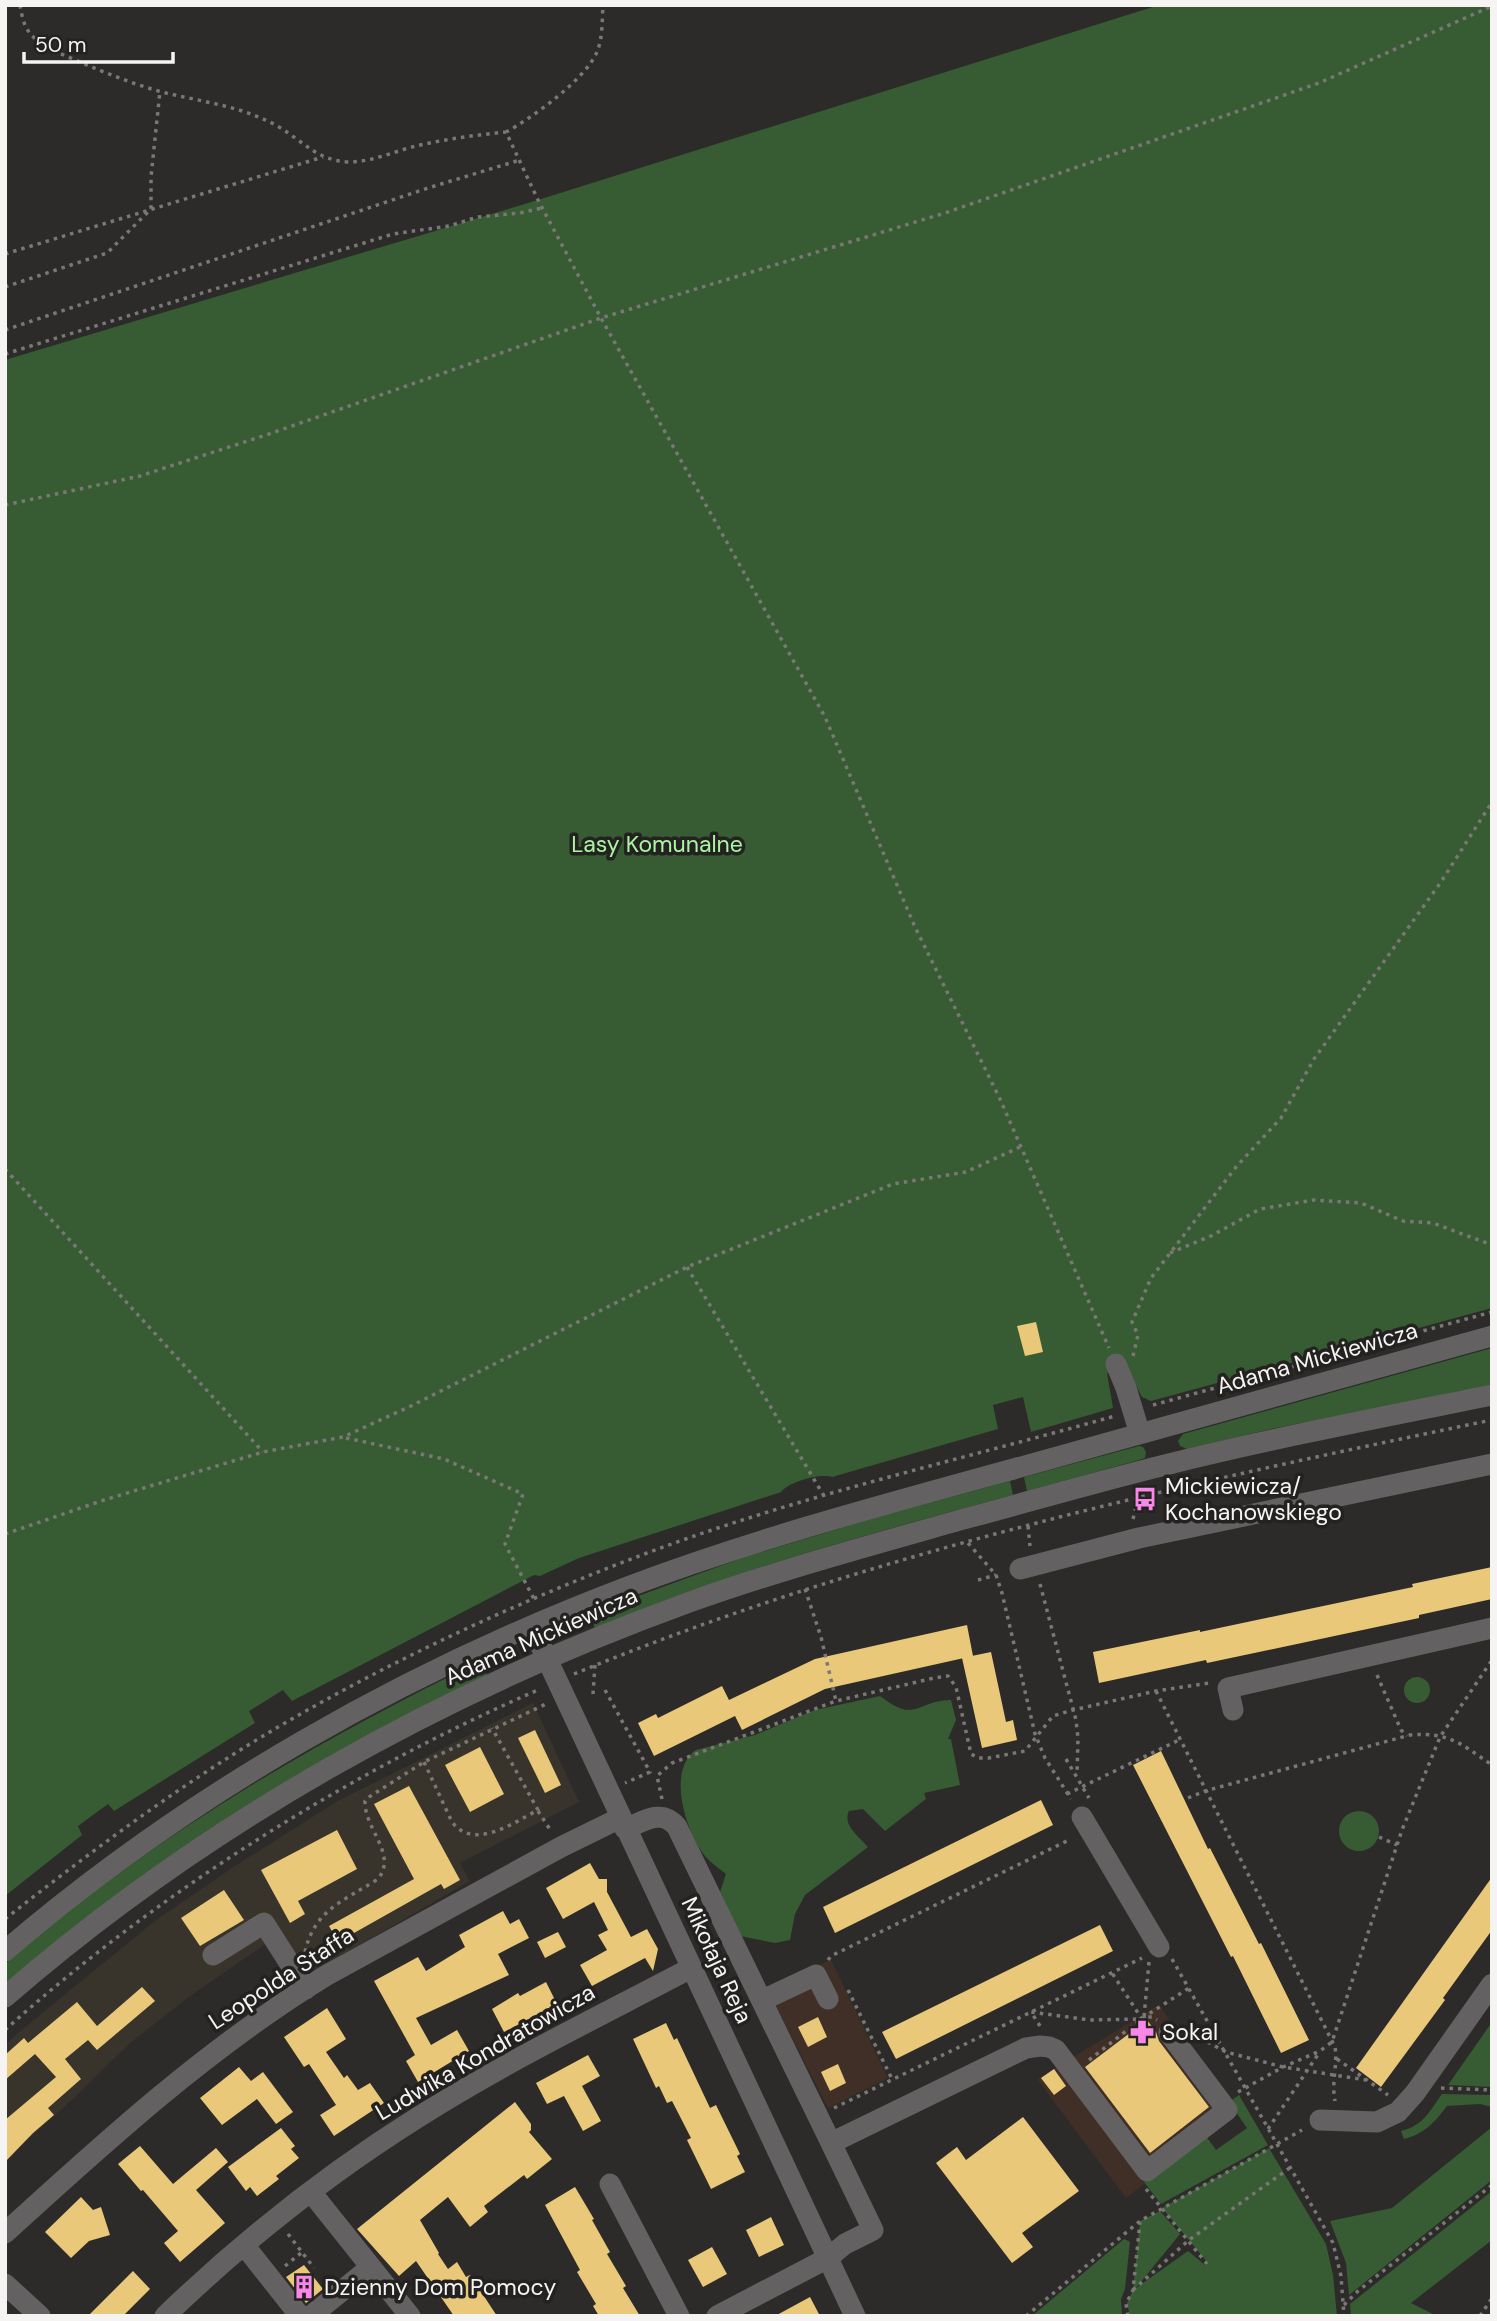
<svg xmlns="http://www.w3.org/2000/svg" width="1497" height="2321" viewBox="0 0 1497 2321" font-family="'DM Sans',sans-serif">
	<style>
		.commercial { fill: #402f26 }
		.built { fill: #38342c }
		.green { fill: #375b32 }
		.building { fill: #e9c879 }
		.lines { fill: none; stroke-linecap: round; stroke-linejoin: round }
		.path { stroke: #797876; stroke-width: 3.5; stroke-dasharray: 3.5 5; stroke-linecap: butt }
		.minor { stroke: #636161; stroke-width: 21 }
		.labels { text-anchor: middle; stroke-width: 7; stroke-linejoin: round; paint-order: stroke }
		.park-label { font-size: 23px; fill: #aaf5a1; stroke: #232220 }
		.street-label { font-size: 23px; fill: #f5f4f3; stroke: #232220 }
		.poi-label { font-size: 23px; fill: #f5f4f3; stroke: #232220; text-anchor: start }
	</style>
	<rect width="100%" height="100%" fill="#2c2b29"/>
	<path class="commercial" d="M 831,1960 L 888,2078 L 828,2108 L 767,1989 Z
		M 1159,2005 L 1236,2113 L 1126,2198 L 1037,2079 Z"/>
	<path class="built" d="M 533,1703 L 579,1802 L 460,1863 L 470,1881 L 308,1975 L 280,1934 L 190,1996 L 130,2043 L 75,2097 L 27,2140 L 5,2163 L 5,2045 L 19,2032 L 156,1920 L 235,1866 L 336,1802 Z"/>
	<path class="green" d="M 1159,5 L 1492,5 L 1492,1308 L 1151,1401 L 1142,1397 L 1125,1366 L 1107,1373 L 1113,1408 L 1031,1432 L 1023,1397 L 993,1405 L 998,1429 L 832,1477 C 821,1473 788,1482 781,1492 L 579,1558 L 540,1576 L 534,1575 L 292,1701 L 283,1690 L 249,1711 L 255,1723 L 114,1811 L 108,1804 L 78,1826 L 82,1835 L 5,1896 L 5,360 L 538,200 Z
		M 1492,1348 L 1492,1385 L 1271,1429 L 1187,1449 L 1180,1446 L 1178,1441 L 1183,1434 Z
		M 1139,1446 L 1143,1447 L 1146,1452 L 1145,1458 L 1139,1460 L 1027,1491 L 1024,1477 Z
		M 1010,1481 L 1013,1495 C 872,1533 730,1571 595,1628 L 589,1614 L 742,1558 L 874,1518 Z
		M 481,1661 L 487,1675 C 313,1759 152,1856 5,1984 L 5,1964 C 147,1840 312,1743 481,1661 Z
		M1404 1690a13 13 0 1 1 26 0a13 13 0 1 1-26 0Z
		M 880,1696 C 916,1724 915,1701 951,1700 L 956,1720 L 948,1739 L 951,1739 L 960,1785 L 924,1793 L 926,1799 L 885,1831 L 863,1809 L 849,1811 C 842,1825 859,1836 868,1847 L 805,1895 L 795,1914 L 790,1940 L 775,1943 L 740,1936 L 720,1892 L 726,1874 C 719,1868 711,1863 705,1856 C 686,1833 666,1770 696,1750 L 755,1735 L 815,1710 Z
		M1339 1831a20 20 0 1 1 40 0a20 20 0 1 1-40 0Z
		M 1492,2022 L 1492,2087 L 1448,2085 Z
		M 1442,2094 L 1492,2095 L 1492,2107 L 1480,2104 L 1447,2106 C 1436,2121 1423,2135 1404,2139 L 1401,2131 C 1424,2125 1429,2112 1442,2094 Z
		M 1239,2095 L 1268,2145 L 1161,2204 L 1144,2182 L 1206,2136 L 1216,2150 L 1247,2128 L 1229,2102 Z
		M 1492,2127 L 1492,2180 L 1349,2295 L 1346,2263 L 1330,2221 L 1392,2208 Z
		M 1269,2148 L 1326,2244 L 1333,2275 L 1337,2316 L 1130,2316 L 1127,2303 L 1133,2290 L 1140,2221 L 1160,2211 L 1180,2234 L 1136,2288 L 1188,2251 L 1205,2265 L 1207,2264 L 1204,2258 L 1162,2208 Z
		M 1492,2191 L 1492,2240 L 1411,2303 L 1437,2316 L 1351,2316 L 1350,2304 Z
		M 1124,2239 L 1130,2242 L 1125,2289 L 1121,2299 L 1122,2316 L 1032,2316 Z"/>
	<path class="building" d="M 1036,1322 L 1043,1352 L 1025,1356 L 1017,1326 Z
		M 1492,1567 L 1492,1599 L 1419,1615 L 1419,1618 L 1207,1663 L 1206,1660 L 1099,1683 L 1093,1652 L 1200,1630 L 1200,1632 L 1413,1587 L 1412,1584 Z
		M 967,1625 L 973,1656 L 825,1689 L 742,1730 L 735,1716 L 654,1756 L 638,1723 L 656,1714 L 658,1718 L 722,1686 L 729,1700 L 815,1659 Z
		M 991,1652 L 1006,1722 L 1013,1720 L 1017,1740 L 982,1748 L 962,1658 Z
		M 535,1730 L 561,1785 L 545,1793 L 518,1738 Z
		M 480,1747 L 504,1794 L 470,1812 L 445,1765 Z
		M 1161,1751 L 1208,1849 L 1210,1848 L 1259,1944 L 1261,1943 L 1309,2040 L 1281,2053 L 1233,1956 L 1231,1957 L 1133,1765 Z
		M 409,1786 L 460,1880 L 444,1889 L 441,1884 L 338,1942 L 329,1926 L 414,1879 L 374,1804 Z
		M 1041,1800 L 1053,1825 L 835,1933 L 823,1907 Z
		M 337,1830 L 357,1869 L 298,1901 L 305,1914 L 290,1923 L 261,1870 Z
		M 590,1863 L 599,1879 L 607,1879 L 607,1892 L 631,1937 L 647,1929 L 658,1949 L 653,1971 L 645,1958 L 592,1986 L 580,1965 L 607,1950 L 598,1935 L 608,1930 L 594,1902 L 563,1919 L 546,1888 Z
		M 1492,1877 L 1492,1930 L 1443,1998 L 1445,2000 L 1381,2087 L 1356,2068 Z
		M 224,1890 L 244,1920 L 200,1946 L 181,1918 Z
		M 503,1911 L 510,1924 L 519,1919 L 529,1938 L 498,1954 L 509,1975 L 416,2018 L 431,2045 L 457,2030 L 469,2051 L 418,2082 L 406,2061 L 415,2055 L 374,1981 L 418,1957 L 426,1971 L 465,1947 L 459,1935 Z
		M 1100,1925 L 1113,1951 L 896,2059 L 882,2032 Z
		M 558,1932 L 566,1947 L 545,1958 L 537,1942 Z
		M 546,1982 L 557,2004 L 504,2032 L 492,2009 L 518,1993 L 520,1996 Z
		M 142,1987 L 155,2001 L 97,2050 L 88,2040 L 65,2059 L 81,2079 L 48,2108 L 54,2115 L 33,2133 L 5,2162 L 5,2120 L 56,2077 L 35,2054 L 5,2080 L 5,2055 L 24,2038 L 28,2043 L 77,2002 L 97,2026 Z
		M 327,2008 L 346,2039 L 326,2052 L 344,2078 L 347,2075 L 358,2090 L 370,2083 L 384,2103 L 334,2136 L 320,2115 L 336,2105 L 309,2064 L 304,2067 L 284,2037 Z
		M 818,2017 L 827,2037 L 808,2047 L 798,2027 Z
		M 1147,2020 L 1156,2032 L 1159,2041 L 1209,2107 L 1150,2153 L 1085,2067 Z
		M 666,2023 L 674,2040 L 677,2038 L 710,2108 L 716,2105 L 740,2154 L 737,2156 L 745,2172 L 711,2189 L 687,2140 L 691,2138 L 672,2101 L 667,2103 L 659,2086 L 656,2088 L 633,2039 Z
		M 588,2055 L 600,2076 L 582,2086 L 601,2121 L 583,2131 L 564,2096 L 547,2104 L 536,2083 Z
		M 838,2064 L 846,2083 L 830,2091 L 821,2072 Z
		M 239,2067 L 251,2081 L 263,2072 L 293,2112 L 276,2124 L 257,2099 L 222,2125 L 200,2098 Z
		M 1054,2069 L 1066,2086 L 1054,2095 L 1041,2078 Z
		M 515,2102 L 531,2124 L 531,2130 L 529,2132 L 552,2159 L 527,2179 L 524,2175 L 484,2206 L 488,2212 L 470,2227 L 448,2197 L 420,2220 L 439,2253 L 438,2254 L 448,2269 L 457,2262 L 466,2277 L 470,2275 L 497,2316 L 454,2316 L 416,2261 L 399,2276 L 357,2229 Z
		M 1023,2117 L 1079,2191 L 1022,2233 L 1033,2247 L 1012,2263 L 936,2163 L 957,2147 L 966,2160 Z
		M 281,2128 L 295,2146 L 291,2149 L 299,2158 L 276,2176 L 279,2179 L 257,2196 L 250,2187 L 246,2191 L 228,2167 Z
		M 140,2146 L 173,2184 L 216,2148 L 228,2162 L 196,2190 L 225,2223 L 180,2262 L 164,2243 L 178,2231 L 143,2190 L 141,2191 L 118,2164 Z
		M 575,2187 L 594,2219 L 592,2220 L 610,2252 L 607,2254 L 626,2286 L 623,2288 L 640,2316 L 599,2316 L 593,2306 L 596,2304 L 577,2272 L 580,2270 L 545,2205 Z
		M 81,2197 L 93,2210 L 101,2207 L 110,2235 L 89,2241 L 71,2258 L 45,2232 Z
		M 771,2217 L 784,2245 L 759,2257 L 746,2230 Z
		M 712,2247 L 727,2274 L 703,2287 L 688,2260 Z
		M 304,2265 L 323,2289 L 306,2303 L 286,2277 Z
		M 133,2271 L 150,2289 L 123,2316 L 88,2316 Z
		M 810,2297 L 820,2316 L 775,2316 Z"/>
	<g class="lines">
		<path class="path" d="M 20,5 C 24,31 30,37 52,50 C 87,65 125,82 162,92 C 202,102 243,106 279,127 C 304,142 318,161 349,162 C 372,162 395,151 416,146 C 446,139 476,135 506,132 L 538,200 L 601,318 L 825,717 L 915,927 L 1000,1099 L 1109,1348
			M 506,132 C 532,118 583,81 596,54 C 603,40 602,20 603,5
			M 5,254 L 323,157
			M 5,287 L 107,253 L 151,209 L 151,177 L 160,91
			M 5,330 L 428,188 L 520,160
			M 5,354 L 393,234 L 449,226 L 478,217 L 520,213 L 542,208
			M 5,505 L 140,476 L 269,434 L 601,318 L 945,213 L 1319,83 L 1492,6
			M 5,1169 L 263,1452
			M 1170,1253 L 1211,1236 L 1260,1209 L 1314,1200 L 1361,1203 L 1403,1221 L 1433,1223 L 1492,1245
			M 687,1267 L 824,1496
			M 1133,1356 L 1138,1335 L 1132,1322 L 1151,1278 L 1236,1167 L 1281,1118 L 1314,1059 L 1441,882 L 1492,802
			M 1153,1405 L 1492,1312
			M 346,1438 L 444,1459 L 523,1494 L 505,1544 L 534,1599
			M 1133,1519 L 1138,1498
			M 1028,1526 L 1030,1546
			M 5,1534 L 104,1500 L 263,1452 L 343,1437 L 411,1406 L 687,1267 L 893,1184 L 966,1172 L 1020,1147
			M 968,1543 L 996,1575 L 1002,1593 L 1035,1734 L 1045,1758 L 1071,1799
			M 978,1580 L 996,1575
			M 1040,1584 L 1076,1720 L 1078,1738 L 1077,1774
			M 805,1589 L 821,1637 L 836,1701
			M 574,1674 C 868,1553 1181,1484 1492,1420
			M 1377,1675 L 1401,1730 L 1407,1736
			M 605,1690 L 650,1772 L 625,1783
			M 1156,1691 L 1335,2047 C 1338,2065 1331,2082 1335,2101
			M 593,1694 L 595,1665
			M 1066,1759 L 1089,1798
			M 424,1762 L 452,1822 C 474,1851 513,1823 538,1810 L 492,1728
			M 1067,1794 L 1179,1740
			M 1188,1798 L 1205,1791 L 1410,1735 C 1450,1732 1461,1744 1492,1765
			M 662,1799 L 657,1776 L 672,1763 L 836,1701 L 934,1678 L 948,1676 L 956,1687 L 971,1754 L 978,1758 L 989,1758 L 1025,1751 L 1053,1716 L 1073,1710 L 1156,1691 L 1209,1683
			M 538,1811 L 551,1831
			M 1379,1837 L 1397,1845
			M 5,1919 C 89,1853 176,1788 268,1733 C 387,1662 517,1602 647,1553 C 799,1496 959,1460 1115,1416
			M 305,1952 C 314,1910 345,1900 378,1879 C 398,1854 364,1829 365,1801 L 369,1797 L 424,1762 L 546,1704
			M 1172,1959 L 1333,2243 L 1341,2276 L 1344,2316
			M 828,1960 L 831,1956 L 1071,1839
			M 1149,1962 L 1144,2017 L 1152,2017 L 1157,2020
			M 848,1990 L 892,2079
			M 1040,2026 L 1031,2012 L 1090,2020 L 1142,2019 L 1112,1973
			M 5,2030 C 157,1893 351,1771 538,1690
			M 1200,2038 L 1226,2052 L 1283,2067 L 1366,2080
			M 1337,2059 L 1388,2095
			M 1089,2060 L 1144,2017 L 1189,1988
			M 1441,2088 L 1492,2090
			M 1238,2092 L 1283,2067 L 1320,2051 L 1332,2042 L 1402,1830 L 1440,1737 L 1492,1660
			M 834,2108 L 1142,1958
			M 1268,2129 L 1319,2053
			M 1146,2189 L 1207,2264
			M 288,2234 L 314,2268
			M 285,2266 L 301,2253
			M 1133,2290 L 1189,2240 L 1291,2167
			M 1344,2305 L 1358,2291 L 1492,2185
			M 1026,2316 L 1140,2221 L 1302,2130
			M 1128,2316 L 1126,2304 L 1133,2290 L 1140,2222
			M 1480,2316 L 1492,2298"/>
		<path class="minor" d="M 1116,1364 L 1126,1388 L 1140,1434
			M 1020,1569 L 1139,1538 L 1492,1464
			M 532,1627 L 855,2316
			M 1233,1710 L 1228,1688 L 1492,1628
			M 1082,1817 L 1159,1947
			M 625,1829 C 644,1821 662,1808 677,1827 L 831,2143 L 1026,2048 L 1040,2046 L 1049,2047 L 1056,2050 L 1147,2171 L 1227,2110 L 1169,2033
			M 5,1951 C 188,1794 405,1671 630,1586 C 760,1537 894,1502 1028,1465 C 1182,1422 1337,1380 1492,1336
			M 213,1955 L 264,1923 L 306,1989
			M 5,1997 C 204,1824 439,1693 687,1603 C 776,1571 868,1546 960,1520 C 1028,1502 1096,1482 1165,1465 C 1273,1438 1383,1417 1492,1395
			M 763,2000 L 816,1975 L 828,1999
			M 1320,2120 L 1377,2122 L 1398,2112 L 1415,2093 L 1492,1984
			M 610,2184 L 679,2316
			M 311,2192 L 410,2316
			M 5,2233 C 107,2140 209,2047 327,1975 L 561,1847 L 620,1818
			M 244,2245 L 300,2316
			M 5,2284 L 40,2316
			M 165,2316 C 243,2241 329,2173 420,2116 C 507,2061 600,2016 691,1968
			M 311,2316 L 371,2267
			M 717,2316 L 828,2258 L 845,2244 L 873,2230 L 831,2143"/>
	</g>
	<defs>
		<g id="bus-bare" transform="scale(1.89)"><path d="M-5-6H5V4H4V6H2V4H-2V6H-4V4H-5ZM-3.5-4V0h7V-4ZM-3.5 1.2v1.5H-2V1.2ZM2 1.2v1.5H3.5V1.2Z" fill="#f987e9" stroke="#232220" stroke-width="2.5" paint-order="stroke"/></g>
		<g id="pharmacy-bare" transform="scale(1.89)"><path d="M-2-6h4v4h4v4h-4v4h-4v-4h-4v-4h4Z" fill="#f987e9" stroke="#232220" stroke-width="2.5" paint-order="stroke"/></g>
		<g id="building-bare" transform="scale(1.89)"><path d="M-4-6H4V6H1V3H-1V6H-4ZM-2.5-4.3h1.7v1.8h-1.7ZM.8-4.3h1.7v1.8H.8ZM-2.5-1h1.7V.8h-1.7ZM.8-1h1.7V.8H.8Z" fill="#f987e9" stroke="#232220" stroke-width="2.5" paint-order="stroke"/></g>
	</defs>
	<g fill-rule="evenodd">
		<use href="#bus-bare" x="1145" y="1499"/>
		<use href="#pharmacy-bare" x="1142" y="2032"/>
		<use href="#building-bare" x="304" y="2287"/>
	</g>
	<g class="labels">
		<g class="park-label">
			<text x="657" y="852">Lasy Komunalne</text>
		</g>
		<g class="street-label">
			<text transform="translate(1317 1358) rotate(-16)" y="8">Adama Mickiewicza</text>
			<text transform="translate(541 1636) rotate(-24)" y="8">Adama Mickiewicza</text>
			<text transform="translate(717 1960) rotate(65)" y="8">Mikołaja Reja</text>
			<text transform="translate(281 1978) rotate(-33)" y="8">Leopolda Staffa</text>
			<text transform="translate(485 2052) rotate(-30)" y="8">Ludwika Kondratowicza</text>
		</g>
		<g class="poi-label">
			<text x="1165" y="1494">Mickiewicza/<tspan x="1165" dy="26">Kochanowskiego</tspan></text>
			<text x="1162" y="2040">Sokal</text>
			<text x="324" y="2295">Dzienny Dom Pomocy</text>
		</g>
	</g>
	<rect width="1497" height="2321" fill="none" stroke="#f5f4f3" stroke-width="14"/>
	<path d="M24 52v10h149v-10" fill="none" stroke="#f5f4f3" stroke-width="3.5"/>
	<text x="35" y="52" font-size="21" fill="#f5f4f3" stroke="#232220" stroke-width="5" paint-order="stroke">50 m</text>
</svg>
